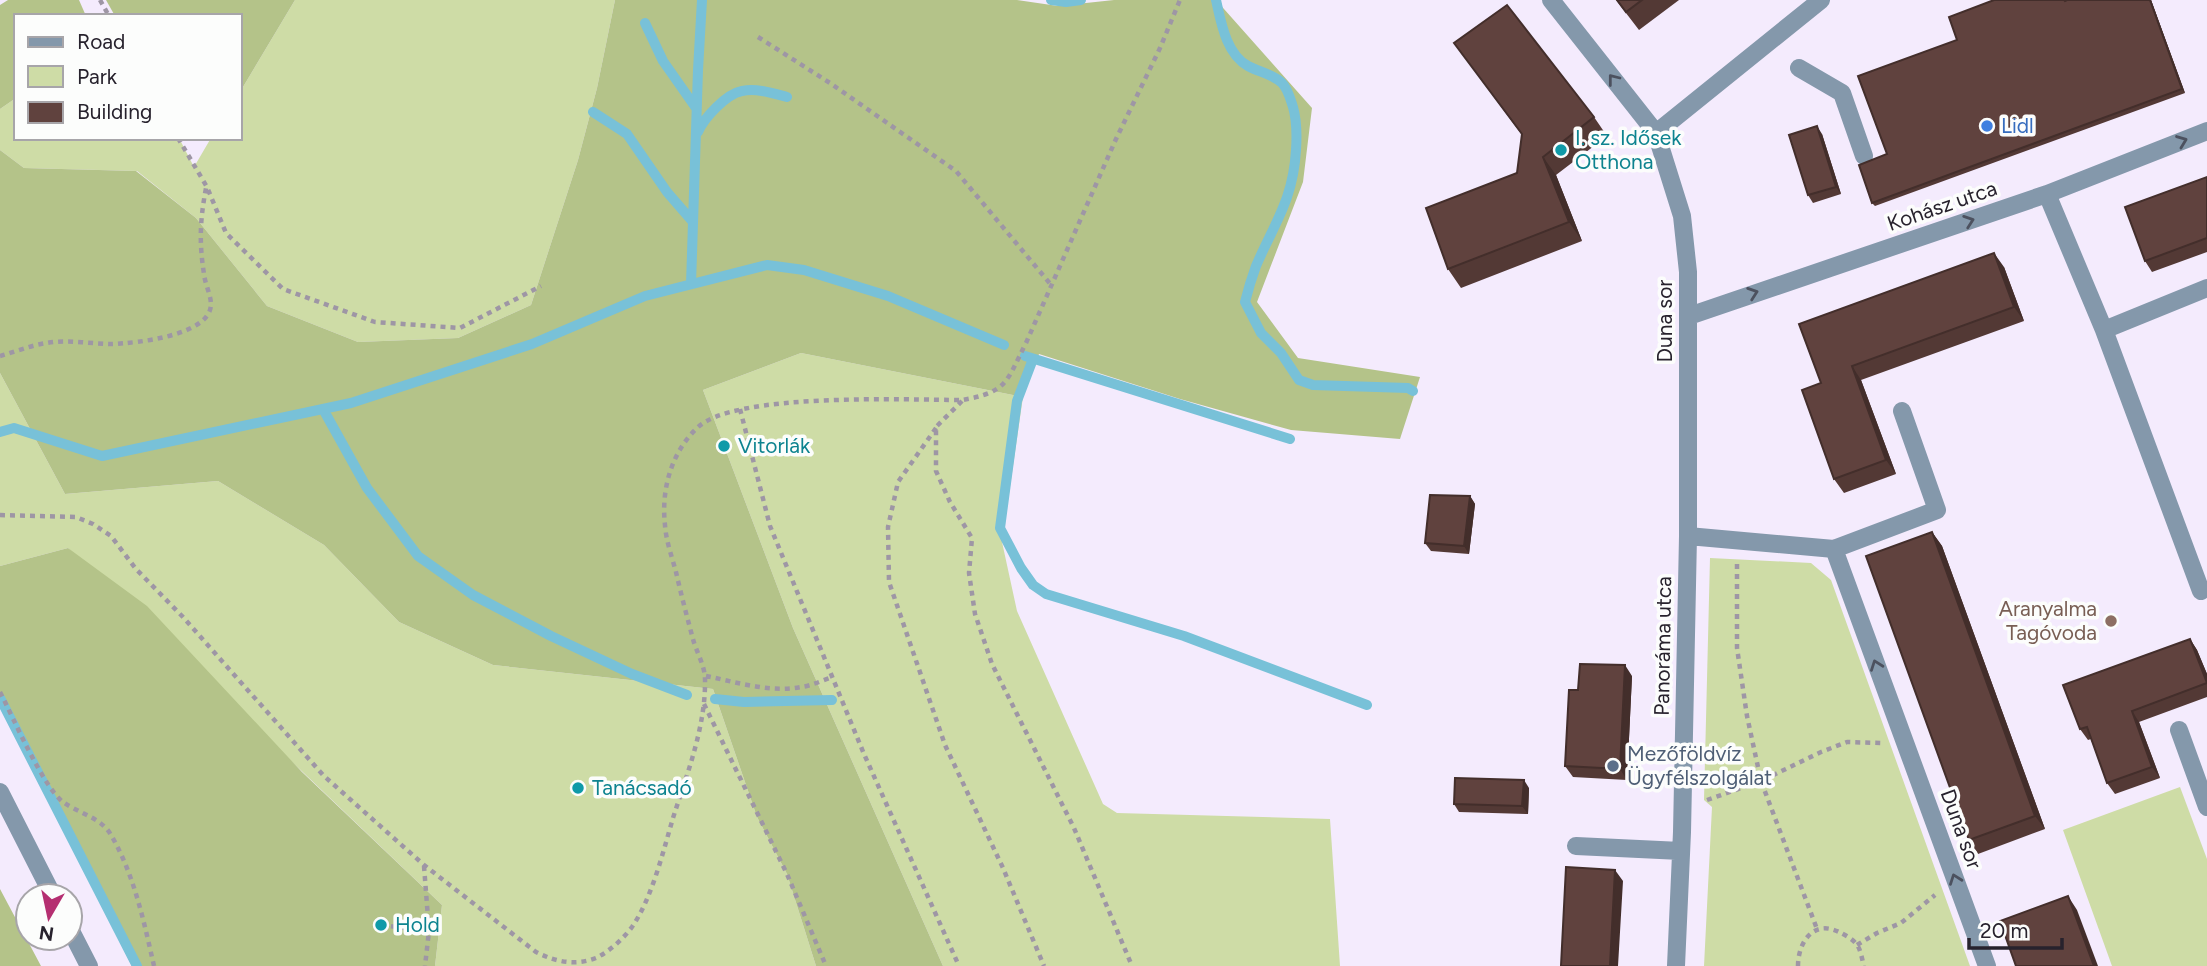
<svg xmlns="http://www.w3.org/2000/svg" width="2207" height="966" viewBox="0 0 2207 966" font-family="Figtree,sans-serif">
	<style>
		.green { fill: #cedca6 }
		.forest { fill: #b4c389 }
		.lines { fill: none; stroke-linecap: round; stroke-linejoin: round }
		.stream { stroke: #78c1d8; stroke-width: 10 }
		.path { stroke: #9e96a5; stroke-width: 4.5; stroke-dasharray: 5 5; stroke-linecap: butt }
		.minor { stroke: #8498ab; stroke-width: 18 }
		.wall { fill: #533935 }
		.shaded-wall { fill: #432e2b }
		.building { fill: #60423e; stroke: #432e2b; stroke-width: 2 }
		.oneway { stroke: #4c515f }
		.shop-dot { fill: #3f7fe0; stroke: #fcfdfc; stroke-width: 2.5 }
		.culture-dot { fill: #0f9aa8; stroke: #fcfdfc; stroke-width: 2.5 }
		.education-dot { fill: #8d6e63; stroke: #fcfdfc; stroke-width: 2.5 }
		.service-dot { fill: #5c6f8a; stroke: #fcfdfc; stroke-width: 2.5 }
		.labels { text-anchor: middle; stroke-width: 7; stroke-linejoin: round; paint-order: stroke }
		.shop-label { font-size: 21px; fill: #366cbe; stroke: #fcfdfc; text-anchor: start }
		.culture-label { font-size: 21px; fill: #0d838f; stroke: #fcfdfc; text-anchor: start }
		.street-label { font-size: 21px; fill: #27222d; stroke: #fcfdfc }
		.education-label { font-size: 21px; fill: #785e54; stroke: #fcfdfc; text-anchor: end }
		.service-label { font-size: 21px; fill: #4e5e75; stroke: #fcfdfc; text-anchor: start }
	</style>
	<rect width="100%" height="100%" fill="#f4ebfd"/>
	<path class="green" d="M 295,0 L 615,0 L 597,88 L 578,160 L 531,305 L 458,338 L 358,342 L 267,306 L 196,218 L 137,171 L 24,168 L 0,150 L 0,109 L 16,98 L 16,138 L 179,138 L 194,167 L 211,138 L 240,138 L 240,92 Z
		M 801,353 L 1023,397 L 1002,542 L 1017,611 L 1103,804 L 1117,813 L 1330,819 L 1340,966 L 943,966 L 793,628 L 703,390 Z
		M 0,373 L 65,494 L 218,481 L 324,545 L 399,622 L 493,665 L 713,689 L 757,817 L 787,874 L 816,966 L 435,966 L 442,905 L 68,548 L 0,566 Z
		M 1710,558 L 1811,563 L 1831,580 L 1970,966 L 1704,966 L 1712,807 L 1704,800 Z
		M 2180,787 L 2207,859 L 2207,966 L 2112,966 L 2063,830 Z"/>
	<path class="forest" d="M 8,0 L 79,0 L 86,16 L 16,16 L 16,98 L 0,109 L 0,5 Z
		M 106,0 L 295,0 L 240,92 L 240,16 L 115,16 Z
		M 615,0 L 1017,0 L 1058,6 L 1114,0 L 1216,0 L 1312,108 L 1303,182 L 1257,302 L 1298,358 L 1420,377 L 1400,439 L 1291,430 L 1180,399 L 1039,354 L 1023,397 L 801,353 L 703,390 L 793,628 L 943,966 L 816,966 L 787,874 L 757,817 L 713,689 L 493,665 L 399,622 L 324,545 L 218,481 L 65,494 L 0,373 L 0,150 L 24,168 L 136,171 L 196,218 L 267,306 L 358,342 L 458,338 L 531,305 L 578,160 L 597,88 Z
		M 68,548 L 147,606 L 302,772 L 442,905 L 435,966 L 132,966 L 0,703 L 0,566 Z
		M 0,889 L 41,966 L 0,966 Z"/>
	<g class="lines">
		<path class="stream" d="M 1051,0 L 1066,2 L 1081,0
			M 1216,0 C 1221,22 1226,54 1248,66 C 1259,72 1273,74 1282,83 C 1288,89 1290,98 1293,107 C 1297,121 1297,135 1296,150 C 1293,200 1275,222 1256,266 C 1252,277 1248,290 1245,302 L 1261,333 L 1281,353 L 1299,380 L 1313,385 L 1408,388 L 1413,391
			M 645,23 L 663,61 L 696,108
			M 593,112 L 627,134 L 667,192 L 693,222
			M 698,132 C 704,118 726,94 742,91 C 757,88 772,93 787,97
			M 691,284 L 698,70 L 702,0
			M 1025,356 L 1290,439
			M 1033,359 L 1017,401 L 1000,528 L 1021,568 L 1033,585 L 1046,594 L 1184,636 L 1367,705
			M 323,409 L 367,488 L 418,556 L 473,595 L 551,636 L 632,674 L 687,695
			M 0,432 L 14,428 L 102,456 L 351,403 L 532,344 L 645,296 L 767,265 L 804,270 L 888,296 L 1004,345
			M 0,698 L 137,966
			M 715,699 L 744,702 L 832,700"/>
		<path class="path" d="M 100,0 L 109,16
			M 758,37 L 830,83 L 956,171 L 1052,286
			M 178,138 L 207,187 L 226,233 L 283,289 L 375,322 L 460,328 L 541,286
			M 0,356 C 15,352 31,345 47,343 C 68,339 91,344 112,344 C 136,343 209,336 211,305 C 211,295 205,284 204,274 C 199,242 200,220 206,188
			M 962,401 L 936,427 L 936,471 L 950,502 L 972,538 L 969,573 L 975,614 L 992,664 L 1074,828 L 1132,966
			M 740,409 L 770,526 L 864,754 L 959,966
			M 936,428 L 898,482 L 888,527 L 889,582 L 945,745 L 1003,868 L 1044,966
			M 0,515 L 76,517 L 93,524 L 111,536 L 136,569 L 182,616 L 324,776 L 424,865 L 536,952 C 556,962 575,966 596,958 C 610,951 623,939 632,927 C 652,898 663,852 673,818 C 687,774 706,726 705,679 C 705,666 696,651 693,639 C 687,617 681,594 676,572 C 672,557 666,541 665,525 C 661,490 671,453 697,428 C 733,392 908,400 962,400 C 1008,392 1006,382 1026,343 L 1116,139 L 1160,48 L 1180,0
			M 1737,564 L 1737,648 L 1747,716 L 1761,781 L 1817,929
			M 706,676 C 736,682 770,693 801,687 C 811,686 823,680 833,677
			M 0,692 C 13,717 43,787 63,802 C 78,813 102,818 111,835 C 134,874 144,922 154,966
			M 704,704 L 787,874 L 826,966
			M 1707,800 L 1761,781 L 1821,752 L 1847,742 L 1882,743
			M 424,866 L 429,931 L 425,966
			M 381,925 L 429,931
			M 1857,945 L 1877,933 L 1901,923 L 1935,895
			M 1798,966 C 1798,943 1813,919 1839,932 C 1845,935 1853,939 1857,945 C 1861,950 1862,960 1864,966"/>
		<path class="minor" d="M 1551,0 L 1656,133 L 1682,216 L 1688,272 L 1688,536 L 1682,832 L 1676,966
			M 1799,68 L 1842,93 L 1864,156
			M 1656,133 L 1821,0
			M 2047,194 L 2104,330 L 2201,591
			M 1689,316 L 2047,194 L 2207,131
			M 2104,330 L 2207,288
			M 1688,536 L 1834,549 L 1937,510 L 1902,411
			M 1834,549 L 1987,966
			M 2179,730 L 2207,807
			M 0,792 L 53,896
			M 1576,846 L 1681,851
			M 70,929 L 89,966"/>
	</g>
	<path class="wall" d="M 1616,0 L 1679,0 L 1639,30 Z
		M 2067,0 L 2151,0 L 2185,93 L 1875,206 L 1872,203 L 1887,154 Z
		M 1454,43 L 1594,117 L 1607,136 L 1556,175 L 1582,241 L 1461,288 L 1448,269 L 1517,173 L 1522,135 Z
		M 1822,134 L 1841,194 L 1813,203 L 1808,195 Z
		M 2207,177 L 2207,252 L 2152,272 L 2145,261 Z
		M 2004,267 L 2024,321 L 1861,380 L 1896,474 L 1844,493 L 1834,479 L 1821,383 Z
		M 1470,496 L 1475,504 L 1469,554 L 1431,551 L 1425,543 Z
		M 1932,532 L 1942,546 L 2045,829 L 1978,854 L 1969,840 Z
		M 2190,639 L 2197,650 L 2207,674 L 2207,697 L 2139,722 L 2160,778 L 2115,794 L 2107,783 L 2091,739 L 2088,740 L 2080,729 Z
		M 1632,676 L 1627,780 L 1573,777 L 1565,766 L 1578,690 Z
		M 1529,788 L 1528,814 L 1459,812 L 1454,804 Z"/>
	<path class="shaded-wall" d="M 2150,0 L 2151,0 L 2185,93 L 2182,89 Z
		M 1817,126 L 1822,134 L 1841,194 L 1836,187 Z
		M 1543,157 L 1556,175 L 1582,241 L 1569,222 Z
		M 1994,253 L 2004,267 L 2024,321 L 2014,307 Z
		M 1852,366 L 1861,380 L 1896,474 L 1886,460 Z
		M 1470,496 L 1475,504 L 1469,554 L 1464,546 Z
		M 1932,532 L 1942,546 L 2045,829 L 2035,816 Z
		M 2190,639 L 2197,650 L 2207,674 L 2207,683 Z
		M 1625,665 L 1632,676 L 1627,780 L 1620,769 Z
		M 2132,711 L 2139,722 L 2160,778 L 2152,767 Z
		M 1524,780 L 1529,788 L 1528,814 L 1522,806 Z
		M 1615,870 L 1623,881 L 1618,966 L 1610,966 Z
		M 2068,896 L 2077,910 L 2098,966 L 2094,966 Z"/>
	<path class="building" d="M 1617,0 L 1642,0 L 1626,12 Z
		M 1994,0 L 2064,0 L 2065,1 L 2067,0 L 2150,0 L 2182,89 L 1872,203 L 1859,165 L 1887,154 L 1858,76 L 1957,40 L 1949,17 Z
		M 1507,5 L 1594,117 L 1543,157 L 1569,222 L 1448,269 L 1426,208 L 1517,173 L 1522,134 L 1454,43 Z
		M 1817,126 L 1836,187 L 1808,195 L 1789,135 Z
		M 2207,177 L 2207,238 L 2145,261 L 2125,207 Z
		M 1994,253 L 2014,307 L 1852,366 L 1886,460 L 1834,479 L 1802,390 L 1821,383 L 1799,324 Z
		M 1430,495 L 1470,496 L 1464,546 L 1425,543 Z
		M 1932,532 L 2035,816 L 1969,840 L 1866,556 Z
		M 2190,639 L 2207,683 L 2132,711 L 2152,767 L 2107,783 L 2087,727 L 2080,729 L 2063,685 Z
		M 1580,664 L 1625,665 L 1620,769 L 1565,766 L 1569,690 L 1578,690 Z
		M 1455,778 L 1524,780 L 1522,806 L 1454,804 Z
		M 1566,867 L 1615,870 L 1610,966 L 1561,966 Z
		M 2068,896 L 2094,966 L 2016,966 L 2000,921 Z"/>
	<defs><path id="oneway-chevron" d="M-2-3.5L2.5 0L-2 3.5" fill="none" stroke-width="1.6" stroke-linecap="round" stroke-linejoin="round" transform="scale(1.75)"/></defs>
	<g class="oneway">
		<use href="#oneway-chevron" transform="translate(1613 79) rotate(-128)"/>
		<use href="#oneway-chevron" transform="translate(2182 141) rotate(-21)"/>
		<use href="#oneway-chevron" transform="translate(1969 221) rotate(-19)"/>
		<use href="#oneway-chevron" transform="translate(1753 293) rotate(-19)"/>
		<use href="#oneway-chevron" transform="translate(1876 665) rotate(-110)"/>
		<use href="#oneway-chevron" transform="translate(1955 879) rotate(-110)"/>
	</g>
	<circle class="shop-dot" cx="1987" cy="126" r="7"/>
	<g class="culture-dot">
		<circle cx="1561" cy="150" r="7"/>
		<circle cx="724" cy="446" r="7"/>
		<circle cx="578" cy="788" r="7"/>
		<circle cx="381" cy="925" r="7"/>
	</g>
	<circle class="education-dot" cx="2111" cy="621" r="7"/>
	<circle class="service-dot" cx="1613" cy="766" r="7"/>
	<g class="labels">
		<g class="shop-label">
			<text x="2001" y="133">Lidl</text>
		</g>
		<g class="culture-label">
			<text x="1575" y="145">I. sz. Idősek<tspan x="1575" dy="24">Otthona</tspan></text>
			<text x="738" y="453">Vitorlák</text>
			<text x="592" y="795">Tanácsadó</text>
			<text x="395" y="932">Hold</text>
		</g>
		<g class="street-label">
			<text transform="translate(1942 206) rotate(-19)" y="7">Kohász utca</text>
			<text transform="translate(1665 321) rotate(-90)" y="7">Duna sor</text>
			<text transform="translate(1663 646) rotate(-89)" y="7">Panoráma utca</text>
			<text transform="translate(1961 829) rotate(70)" y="7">Duna sor</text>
		</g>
		<g class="education-label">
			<text x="2097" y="616">Aranyalma<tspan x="2097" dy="24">Tagóvoda</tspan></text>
		</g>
		<g class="service-label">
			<text x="1627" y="761">Mezőföldvíz<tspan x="1627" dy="24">Ügyfélszolgálat</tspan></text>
		</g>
	</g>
	<rect x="14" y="14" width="228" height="126" fill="#fcfdfc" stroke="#a7a5a9" stroke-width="2"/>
	<rect x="28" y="37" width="35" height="10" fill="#8498ab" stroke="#a7a5a9" stroke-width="2"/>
	<text x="77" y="49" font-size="21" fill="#27222d">Road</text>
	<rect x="28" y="66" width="35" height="21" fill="#cedca6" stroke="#a7a5a9" stroke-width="2"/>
	<text x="77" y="84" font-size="21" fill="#27222d">Park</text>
	<rect x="28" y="102" width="35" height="21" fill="#60423e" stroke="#a7a5a9" stroke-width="2"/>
	<text x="77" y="119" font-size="21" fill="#27222d">Building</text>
	<g transform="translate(49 917) rotate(189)"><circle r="33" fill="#fcfdfc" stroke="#a7a5a9" stroke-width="2"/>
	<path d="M0-5L12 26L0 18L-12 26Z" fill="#b52f71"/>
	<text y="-10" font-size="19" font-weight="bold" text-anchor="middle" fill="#27222d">N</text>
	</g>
	<path d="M1969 938v10h93v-10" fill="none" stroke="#27222d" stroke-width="3.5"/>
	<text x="1980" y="938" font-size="21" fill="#27222d" stroke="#fcfdfc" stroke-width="5" paint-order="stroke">20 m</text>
</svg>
